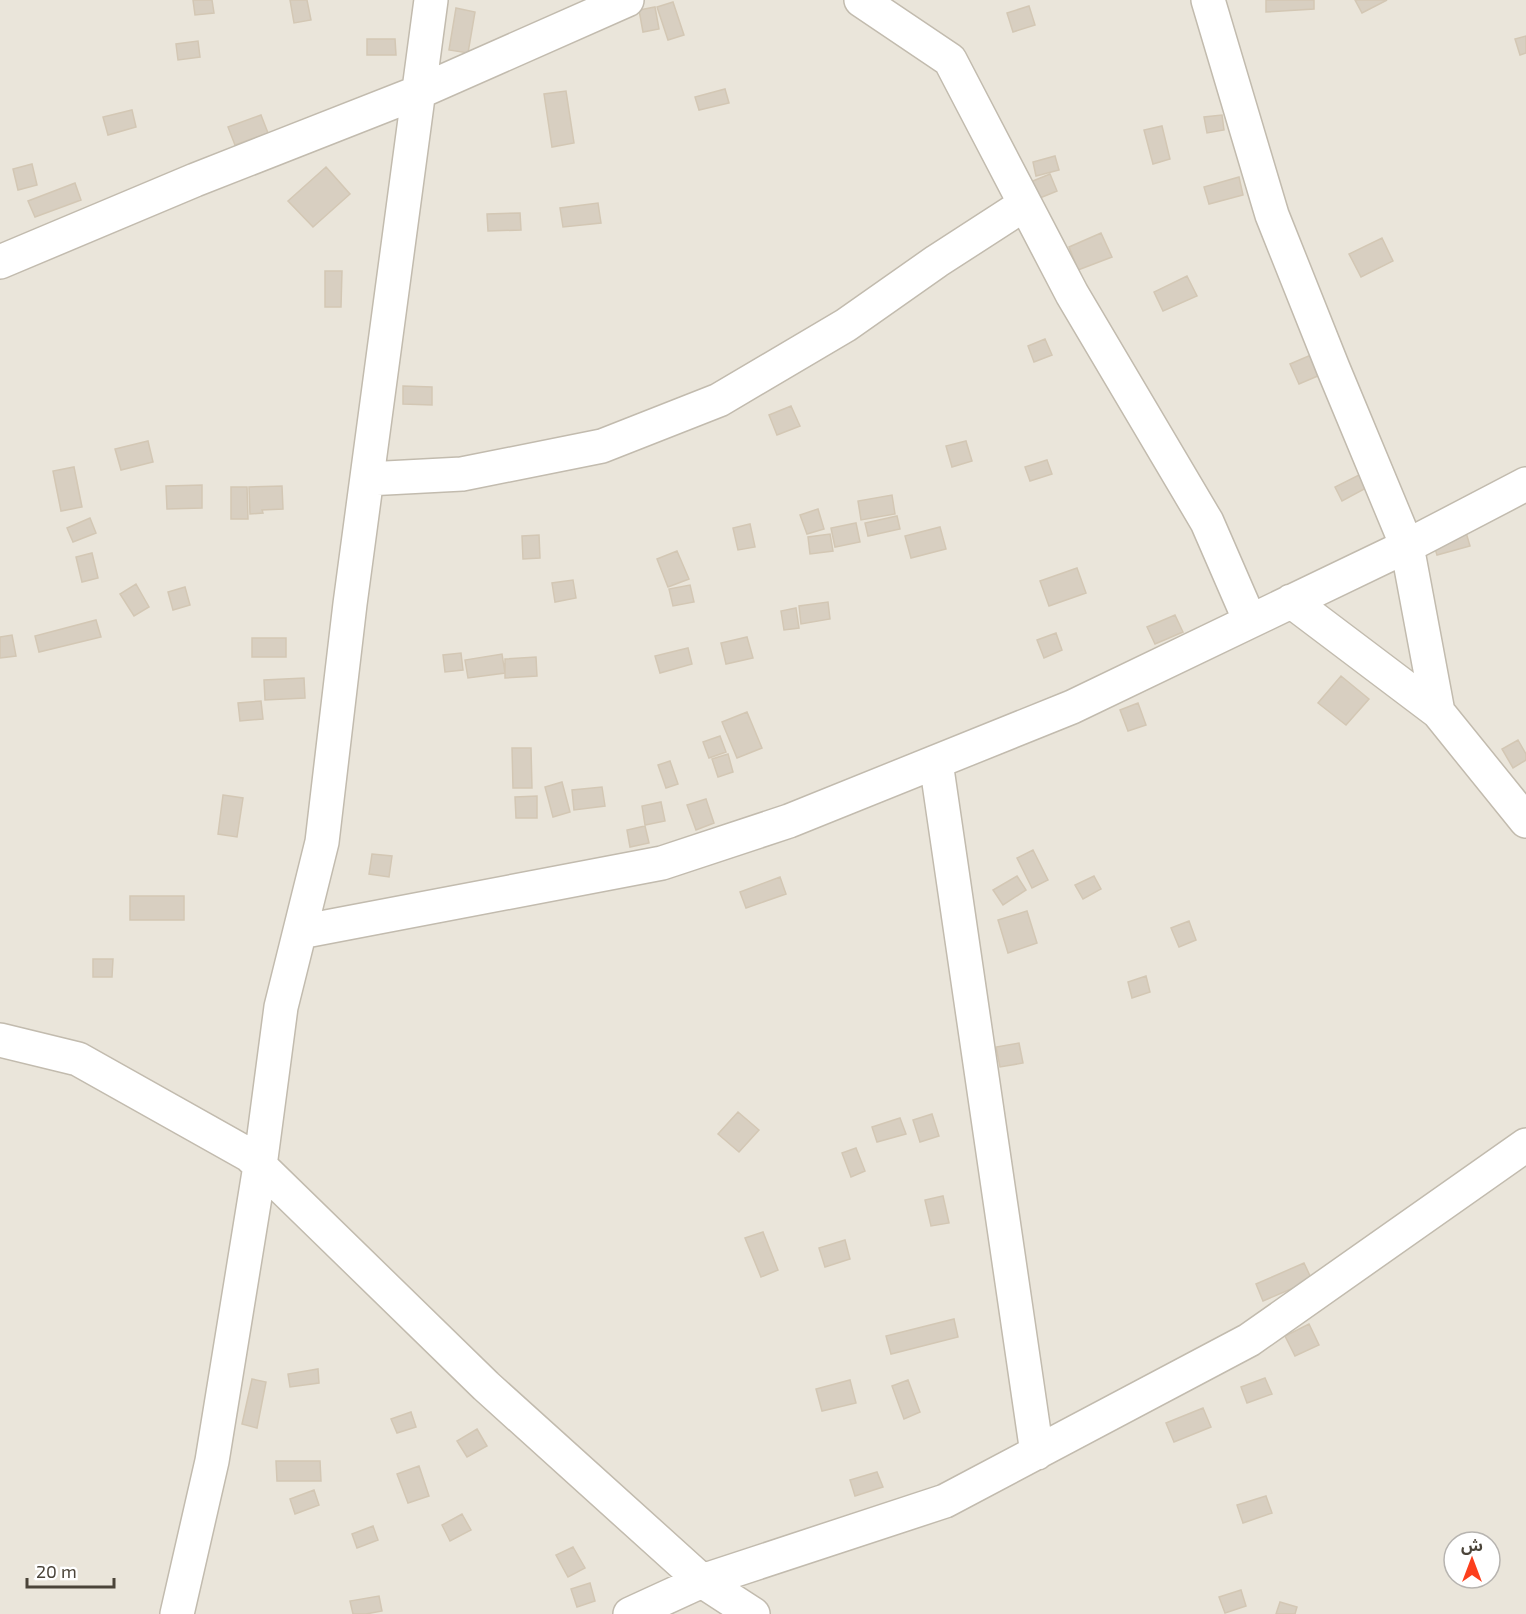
<svg xmlns="http://www.w3.org/2000/svg" width="1526" height="1614" viewBox="0 0 1526 1614" font-family="'Exo 2','Noto Sans Arabic',sans-serif">
	<style>
		.residential { fill: #eae5da; fill-rule: evenodd }
		.building { fill: #d8cfc1; stroke: #d3c7b4; stroke-width: 1.5 }
		.lines { fill: none; stroke-linecap: round; stroke-linejoin: round }
		.street-casing { stroke: #c2bbae; stroke-width: 36 }
		.street { stroke: #fff; stroke-width: 33 }
	</style>
	<rect width="100%" height="100%" fill="#f6f3ec"/>
	<path class="residential" d="M 0,0 L 1526,0 L 1526,1614 L 0,1614 ZM 1454,1542 L 1490,1542 L 1490,1578 L 1454,1578 Z"/>
	<path class="building" d="M 193,0 L 212,0 L 214,13 L 195,15 Z
		M 290,0 L 307,0 L 311,20 L 294,23 Z
		M 1266,0 L 1314,0 L 1314,9 L 1266,12 Z
		M 1355,0 L 1387,0 L 1362,13 Z
		M 673,2 L 684,35 L 668,40 L 657,7 Z
		M 1029,6 L 1035,25 L 1013,32 L 1007,13 Z
		M 655,7 L 659,29 L 643,32 L 639,10 Z
		M 456,8 L 475,12 L 468,53 L 449,50 Z
		M 1526,36 L 1526,53 L 1520,55 L 1515,39 Z
		M 367,39 L 395,39 L 396,55 L 367,55 Z
		M 198,41 L 200,57 L 178,60 L 176,44 Z
		M 725,89 L 729,103 L 699,110 L 695,97 Z
		M 566,91 L 574,143 L 552,147 L 544,94 Z
		M 132,110 L 136,127 L 108,135 L 103,117 Z
		M 261,115 L 268,133 L 235,145 L 228,127 Z
		M 1222,115 L 1224,130 L 1207,133 L 1204,117 Z
		M 1162,126 L 1170,159 L 1153,164 L 1144,130 Z
		M 1055,156 L 1059,170 L 1036,176 L 1033,162 Z
		M 32,164 L 37,185 L 18,190 L 13,169 Z
		M 326,167 L 350,194 L 313,227 L 288,201 Z
		M 1050,174 L 1057,191 L 1035,200 L 1028,183 Z
		M 1239,177 L 1243,195 L 1209,204 L 1204,187 Z
		M 75,183 L 81,200 L 35,217 L 28,201 Z
		M 598,203 L 601,223 L 563,227 L 560,208 Z
		M 520,213 L 521,230 L 488,231 L 487,214 Z
		M 1101,233 L 1112,257 L 1078,270 L 1069,247 Z
		M 1382,238 L 1393,261 L 1361,277 L 1349,254 Z
		M 325,271 L 342,271 L 341,307 L 325,307 Z
		M 1187,276 L 1197,296 L 1163,311 L 1154,292 Z
		M 1045,339 L 1052,355 L 1034,362 L 1028,346 Z
		M 1311,355 L 1320,375 L 1299,384 L 1290,364 Z
		M 403,386 L 432,387 L 432,405 L 403,404 Z
		M 791,406 L 800,426 L 777,435 L 769,415 Z
		M 148,441 L 153,462 L 121,470 L 115,449 Z
		M 966,441 L 972,461 L 952,467 L 946,446 Z
		M 1047,460 L 1052,474 L 1030,481 L 1025,467 Z
		M 74,467 L 82,507 L 61,511 L 53,471 Z
		M 1361,474 L 1368,487 L 1342,501 L 1335,487 Z
		M 202,485 L 202,508 L 167,509 L 166,486 Z
		M 282,486 L 283,509 L 262,510 L 263,513 L 250,514 L 249,487 Z
		M 231,487 L 247,487 L 248,519 L 231,519 Z
		M 892,495 L 895,514 L 861,520 L 858,501 Z
		M 818,509 L 824,529 L 807,534 L 800,515 Z
		M 897,516 L 900,529 L 868,536 L 865,523 Z
		M 90,518 L 96,533 L 73,542 L 67,528 Z
		M 856,523 L 860,542 L 835,547 L 831,528 Z
		M 750,524 L 755,547 L 738,550 L 733,528 Z
		M 940,527 L 946,549 L 911,558 L 905,536 Z
		M 1465,529 L 1470,546 L 1437,555 L 1432,538 Z
		M 830,534 L 833,551 L 810,554 L 808,537 Z
		M 539,535 L 540,558 L 523,559 L 522,536 Z
		M 677,551 L 689,579 L 668,587 L 657,559 Z
		M 92,553 L 98,578 L 82,582 L 76,557 Z
		M 1077,568 L 1086,593 L 1049,606 L 1040,581 Z
		M 573,580 L 576,598 L 555,602 L 552,583 Z
		M 136,584 L 149,607 L 134,616 L 120,594 Z
		M 690,585 L 694,602 L 673,606 L 669,589 Z
		M 185,587 L 190,605 L 173,610 L 168,592 Z
		M 828,602 L 830,619 L 801,624 L 799,606 Z
		M 796,608 L 799,628 L 784,630 L 781,611 Z
		M 1175,615 L 1183,632 L 1155,644 L 1147,627 Z
		M 96,620 L 101,637 L 39,652 L 35,636 Z
		M 1056,633 L 1062,650 L 1044,658 L 1037,640 Z
		M 12,635 L 16,656 L 0,658 L 0,637 Z
		M 747,637 L 753,658 L 726,664 L 721,643 Z
		M 252,638 L 286,638 L 286,657 L 252,657 Z
		M 688,648 L 692,664 L 660,673 L 655,656 Z
		M 461,653 L 463,670 L 445,672 L 443,655 Z
		M 502,654 L 505,673 L 468,678 L 465,660 Z
		M 536,657 L 537,676 L 505,678 L 505,659 Z
		M 1341,676 L 1369,699 L 1346,725 L 1318,703 Z
		M 304,678 L 305,698 L 265,700 L 264,680 Z
		M 261,701 L 263,719 L 240,721 L 238,703 Z
		M 1138,703 L 1146,725 L 1128,731 L 1120,710 Z
		M 747,712 L 762,748 L 737,758 L 722,722 Z
		M 720,736 L 726,752 L 709,758 L 703,742 Z
		M 1518,740 L 1526,754 L 1526,760 L 1513,768 L 1502,749 Z
		M 512,748 L 531,748 L 532,788 L 513,788 Z
		M 728,754 L 733,772 L 718,777 L 712,759 Z
		M 670,761 L 678,784 L 666,788 L 658,765 Z
		M 562,782 L 570,812 L 553,817 L 545,787 Z
		M 602,787 L 605,806 L 574,810 L 572,790 Z
		M 223,795 L 243,798 L 237,837 L 218,834 Z
		M 537,796 L 537,818 L 516,818 L 515,797 Z
		M 706,799 L 714,823 L 696,830 L 687,805 Z
		M 661,802 L 665,821 L 645,825 L 642,806 Z
		M 645,826 L 649,843 L 630,847 L 627,830 Z
		M 1033,850 L 1048,880 L 1032,888 L 1017,858 Z
		M 372,854 L 392,856 L 389,877 L 369,874 Z
		M 1017,876 L 1026,890 L 1003,905 L 993,890 Z
		M 1094,876 L 1101,889 L 1083,899 L 1075,885 Z
		M 780,877 L 786,894 L 746,908 L 740,892 Z
		M 130,896 L 184,896 L 184,920 L 130,920 Z
		M 1027,911 L 1037,943 L 1008,953 L 998,920 Z
		M 1189,921 L 1196,940 L 1179,947 L 1171,928 Z
		M 93,959 L 113,959 L 112,977 L 93,977 Z
		M 1146,976 L 1150,992 L 1132,998 L 1128,982 Z
		M 1019,1043 L 1023,1063 L 1000,1067 L 996,1047 Z
		M 738,1112 L 759,1130 L 739,1152 L 718,1134 Z
		M 932,1114 L 939,1136 L 920,1142 L 913,1120 Z
		M 900,1118 L 906,1134 L 877,1142 L 872,1127 Z
		M 856,1148 L 865,1171 L 851,1177 L 842,1153 Z
		M 943,1196 L 949,1223 L 931,1226 L 925,1200 Z
		M 763,1232 L 778,1270 L 761,1277 L 745,1238 Z
		M 845,1240 L 850,1259 L 825,1267 L 819,1248 Z
		M 1304,1263 L 1312,1280 L 1263,1301 L 1256,1284 Z
		M 954,1319 L 958,1337 L 891,1354 L 886,1336 Z
		M 1309,1324 L 1319,1345 L 1295,1356 L 1285,1336 Z
		M 318,1369 L 319,1383 L 290,1387 L 288,1374 Z
		M 1265,1378 L 1272,1394 L 1247,1403 L 1241,1387 Z
		M 252,1379 L 266,1382 L 257,1428 L 242,1424 Z
		M 850,1380 L 856,1403 L 822,1411 L 816,1389 Z
		M 908,1380 L 920,1412 L 904,1419 L 892,1386 Z
		M 1203,1408 L 1211,1427 L 1174,1442 L 1166,1423 Z
		M 411,1412 L 416,1427 L 397,1433 L 391,1419 Z
		M 477,1429 L 487,1446 L 467,1457 L 457,1441 Z
		M 276,1461 L 320,1461 L 321,1481 L 277,1481 Z
		M 419,1466 L 429,1496 L 408,1503 L 397,1474 Z
		M 877,1472 L 883,1487 L 855,1496 L 850,1480 Z
		M 314,1490 L 319,1505 L 295,1514 L 290,1499 Z
		M 1266,1496 L 1272,1513 L 1243,1523 L 1237,1505 Z
		M 462,1514 L 471,1530 L 450,1541 L 442,1525 Z
		M 373,1526 L 378,1540 L 357,1548 L 352,1534 Z
		M 573,1547 L 585,1568 L 568,1577 L 556,1555 Z
		M 590,1583 L 595,1601 L 577,1607 L 571,1589 Z
		M 1241,1590 L 1246,1606 L 1225,1613 L 1219,1597 Z
		M 379,1596 L 382,1611 L 366,1614 L 353,1614 L 350,1601 Z
		M 1280,1602 L 1297,1607 L 1295,1614 L 1276,1614 Z"/>
	<g class="lines">
		<g class="street-casing">
			<path id="street" d="M 861,0 L 950,60 L 1072,294 L 1207,522 L 1250,621
				M 1208,0 L 1272,215 L 1333,368 L 1407,546 L 1438,712 L 1526,821
				M 0,262 L 195,180 L 419,92 L 627,0
				M 367,479 L 462,474 L 602,446 L 719,400 L 846,325 L 937,261 L 1025,204
				M 1291,601 L 1438,712
				M 936,762 L 1037,1453
				M 300,932 L 662,863 L 789,821 L 1072,707 L 1407,546 L 1526,484
				M 0,1040 L 78,1059 L 249,1155 L 486,1386 L 702,1581 L 753,1614
				M 177,1614 L 212,1461 L 260,1166 L 281,1007 L 322,842 L 350,604 L 431,0
				M 630,1614 L 702,1581 L 945,1501 L 1249,1340 L 1526,1145"/>
		</g>
		<use href="#street" class="street"/>
	</g>
	<g transform="translate(1472 1560)"><circle r="28" fill="#ffffff" stroke="#b7b4b0" stroke-width="1.5"/>
	<path d="M0-4.5L10 22L0 15L-10 22Z" fill="#fc3f1d"/>
	<text y="-9" font-size="16" font-weight="bold" text-anchor="middle" fill="#4b4439">ش</text>
	</g>
	<path d="M27 1578v9h87v-9" fill="none" stroke="#4b4439" stroke-width="3"/>
	<text x="36" y="1578" font-size="18" fill="#4b4439" stroke="#ffffff" stroke-width="4.5" paint-order="stroke">20 m</text>
</svg>
